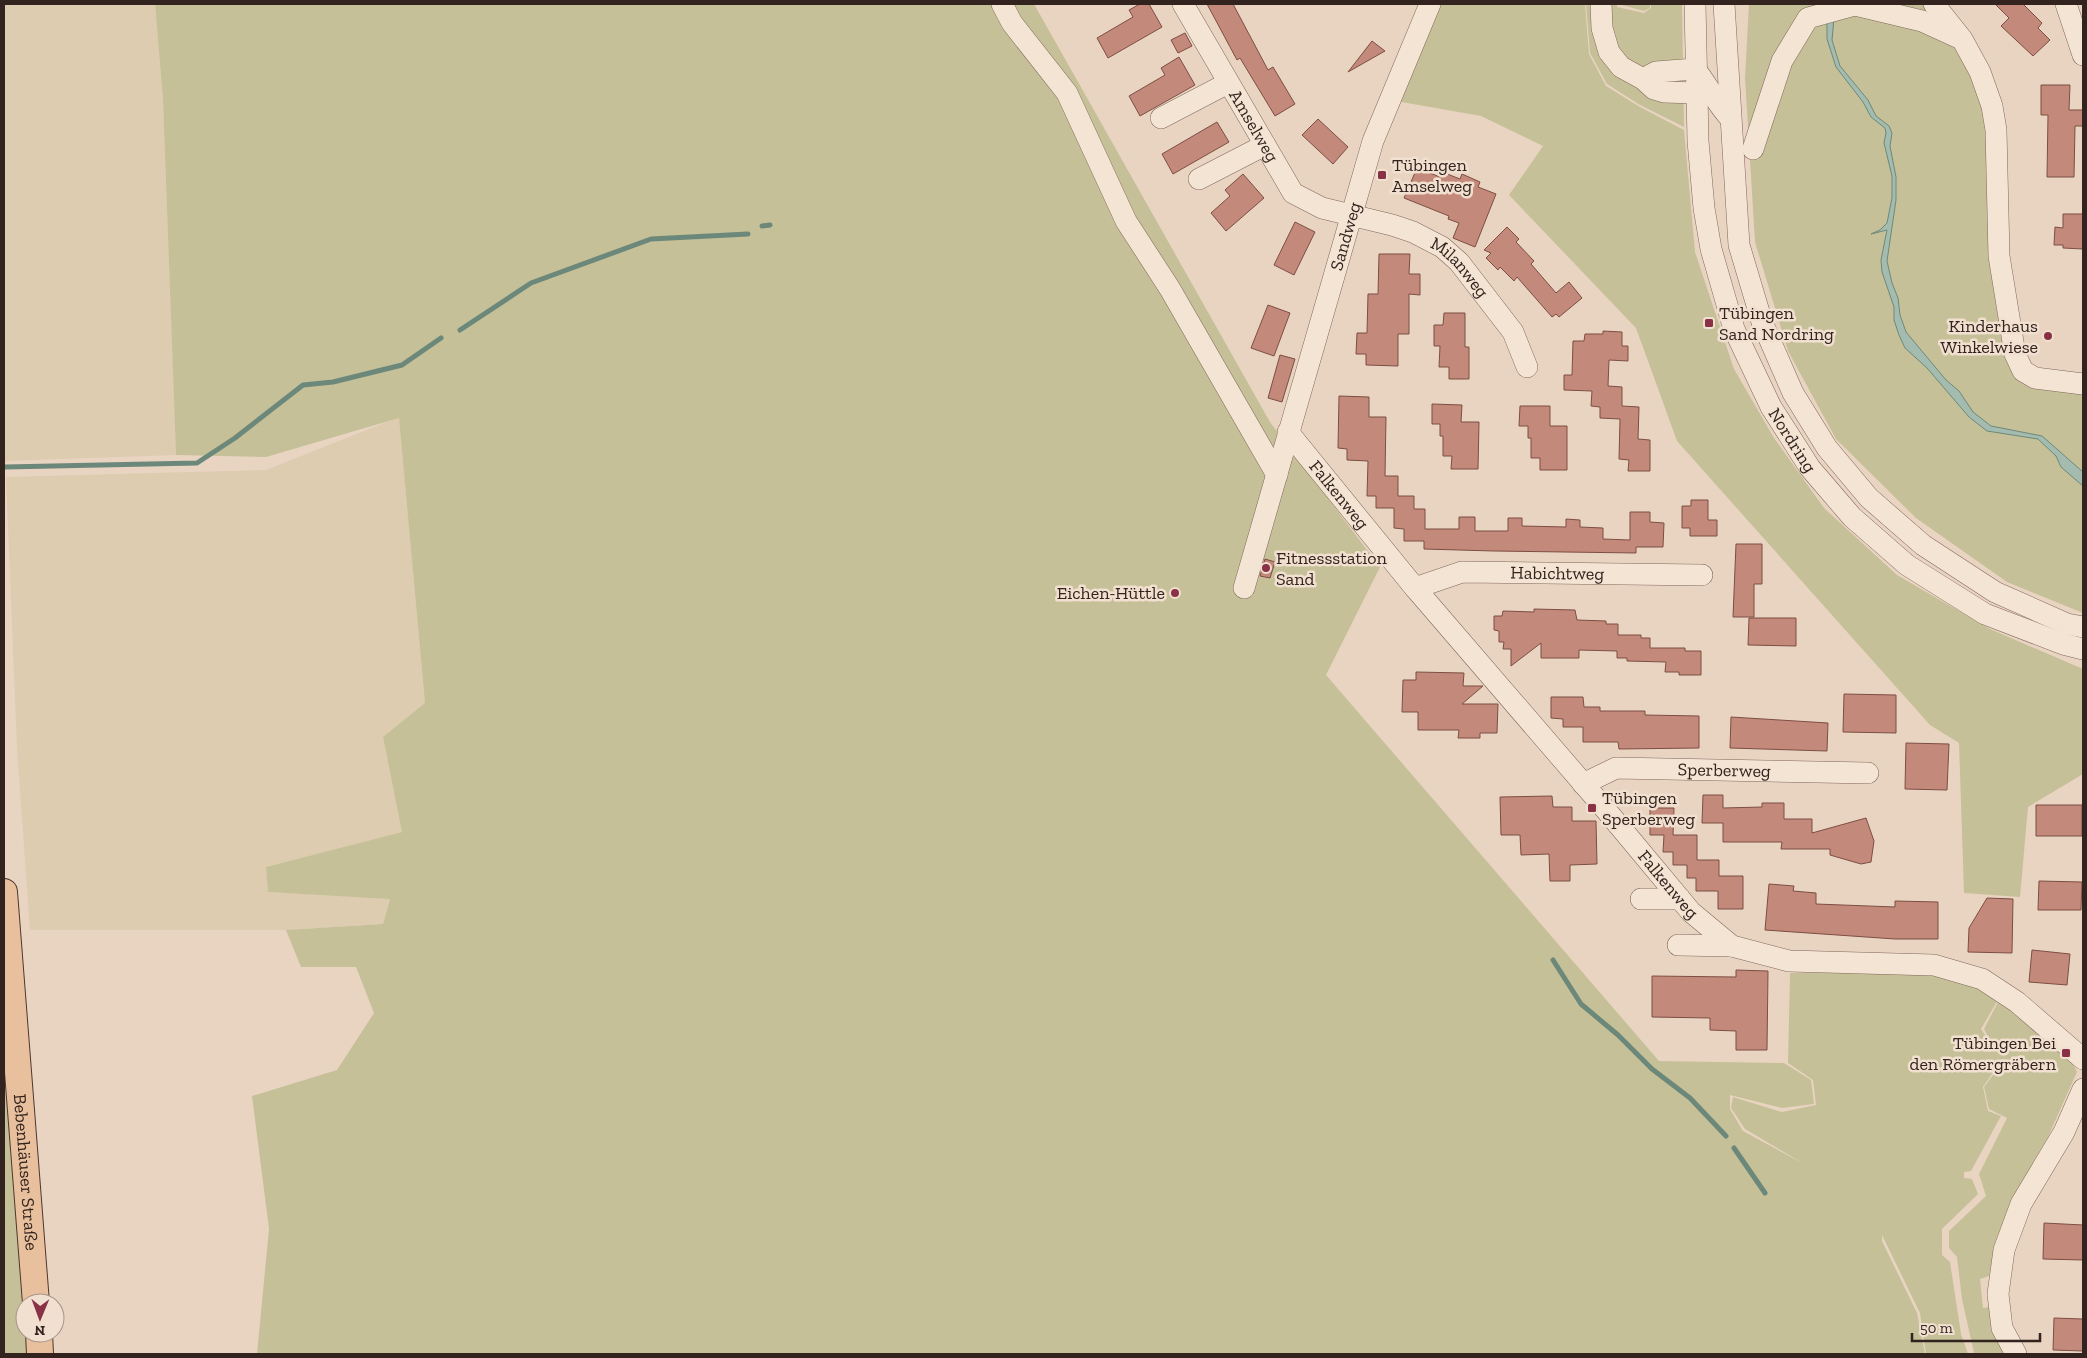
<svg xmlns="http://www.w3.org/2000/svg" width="2087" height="1358" viewBox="0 0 2087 1358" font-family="'Zilla Slab',serif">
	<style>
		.farmland { fill: #ddccb0 }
		.green { fill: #c5c097 }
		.water { fill: #a4bcaf; stroke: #6c887b }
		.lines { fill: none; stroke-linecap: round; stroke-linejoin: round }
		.stream { stroke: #6c887b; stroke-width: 5 }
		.building { fill: #c3897b; stroke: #7d4e43 }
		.minor-casing { stroke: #80675b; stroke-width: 22 }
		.major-casing { stroke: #4e372f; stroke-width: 28 }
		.minor { stroke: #f4e4d4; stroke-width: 21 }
		.major { stroke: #e9c09d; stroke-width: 26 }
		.poi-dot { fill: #893145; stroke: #f1e0d0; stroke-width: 2 }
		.labels { text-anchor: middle; stroke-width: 5; stroke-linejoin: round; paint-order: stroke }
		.street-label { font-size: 18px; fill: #32231e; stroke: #f1e0d0 }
		.poi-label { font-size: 18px; fill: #32231e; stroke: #f1e0d0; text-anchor: start }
	</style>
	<rect width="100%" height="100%" fill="#e9d4c2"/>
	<path class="farmland" d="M 4,4 L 155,4 L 163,100 L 176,455 L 4,461 Z
		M 399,417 L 425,703 L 383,738 L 403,832 L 266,867 L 268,892 L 390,898 L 383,924 L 286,930 L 30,930 L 17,748 L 6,477 L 266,470 Z"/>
	<path class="green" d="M 155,4 L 1034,4 L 1270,422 L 1380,567 L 1326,675 L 1659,1061 L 1784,1063 L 1811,1080 L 1814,1104 L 1782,1108 L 1730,1095 L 1730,1109 L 1743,1131 L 1804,1164 L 1745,1129 L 1731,1108 L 1733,1097 L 1782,1112 L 1816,1105 L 1813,1080 L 1788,1063 L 1790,973 L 1914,970 L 1966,981 L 1999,998 L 1981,1029 L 1995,1050 L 1984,1029 L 2000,998 L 2071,1060 L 2077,1072 L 2047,1139 L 2020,1185 L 1996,1240 L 1989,1276 L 1980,1279 L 1983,1308 L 1990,1307 L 2005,1354 L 1974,1353 L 1962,1299 L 1957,1257 L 1949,1248 L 1949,1231 L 1986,1196 L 1979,1174 L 2007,1118 L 1989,1109 L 1984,1087 L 2002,1063 L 2001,1061 L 1983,1087 L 1988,1111 L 2001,1116 L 1971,1171 L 1964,1172 L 1964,1178 L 1972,1179 L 1978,1194 L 1942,1229 L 1942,1255 L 1950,1262 L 1961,1334 L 1968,1354 L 1926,1354 L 1920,1313 L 1882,1235 L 1882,1241 L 1917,1313 L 1925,1354 L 257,1354 L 269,1229 L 252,1096 L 337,1070 L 374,1013 L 356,967 L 301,967 L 286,930 L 383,924 L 390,899 L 268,892 L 266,867 L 402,832 L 383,737 L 425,703 L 399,418 L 266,457 L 176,455 L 163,100 Z
		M 1439,4 L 1585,4 L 1589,54 L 1606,86 L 1640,107 L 1684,130 L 1695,252 L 1734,369 L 1774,438 L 1824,508 L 1897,575 L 1990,629 L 2083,669 L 2083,774 L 2028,807 L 2020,897 L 1964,893 L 1959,743 L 1930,725 L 1677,441 L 1636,328 L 1509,195 L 1543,146 L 1481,116 L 1396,101 Z
		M 1586,4 L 1617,4 L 1617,7 L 1644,13 L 1651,8 L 1651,4 L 1682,4 L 1684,127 L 1640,105 L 1607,84 L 1590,53 Z
		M 1618,4 L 1650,4 L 1650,8 L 1644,11 Z
		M 1749,4 L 1934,4 L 1980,72 L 2023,371 L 2083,384 L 2083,613 L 2007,582 L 1916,518 L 1836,439 L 1788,351 L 1755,242 L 1745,78 Z
		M 4,892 L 25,1333 L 35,1333 L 37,1354 L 4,1354 Z"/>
	<path class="water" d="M 1827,18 L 1834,18 L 1832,40 L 1840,66 L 1868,100 L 1876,116 L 1889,126 L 1892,133 L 1890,146 L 1896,177 L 1896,200 L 1887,261 L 1892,283 L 1898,298 L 1900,315 L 1906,332 L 1946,380 L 1959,391 L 1973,412 L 1991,426 L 2042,436 L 2083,472 L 2083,486 L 2061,467 L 2056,456 L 2038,439 L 1987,431 L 1969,417 L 1927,368 L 1905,348 L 1899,335 L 1894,320 L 1894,307 L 1882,272 L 1881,260 L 1887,230 L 1871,234 L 1880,230 L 1887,223 L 1892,198 L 1892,176 L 1884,143 L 1886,133 L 1885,128 L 1871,117 L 1863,102 L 1836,67 L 1827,39 Z"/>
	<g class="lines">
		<path class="stream" d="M 762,226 L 770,225
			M 460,330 L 531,283 L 651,239 L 748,234
			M 5,467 L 197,463 L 235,438 L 303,385 L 333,382 L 402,365 L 441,338
			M 1553,960 L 1581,1004 L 1618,1035 L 1652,1069 L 1690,1098 L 1726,1136
			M 1734,1148 L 1765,1193"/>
	</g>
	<path class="building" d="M 1140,4 L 1149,4 L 1162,27 L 1108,58 L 1097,38 L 1133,17 L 1129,10 Z
		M 1207,4 L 1233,4 L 1268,70 L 1273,67 L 1295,104 L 1275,116 L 1240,58 L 1237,60 Z
		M 1995,4 L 2023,4 L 2042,23 L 2038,28 L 2050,40 L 2033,56 L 2001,26 L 2009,18 Z
		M 1185,33 L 1192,46 L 1178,53 L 1171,40 Z
		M 1372,41 L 1385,51 L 1348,72 Z
		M 1179,57 L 1195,85 L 1140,116 L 1129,96 L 1165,75 L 1161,68 Z
		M 2041,85 L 2070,85 L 2069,110 L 2083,110 L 2083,126 L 2075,126 L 2074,177 L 2047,177 L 2048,115 L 2041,115 Z
		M 1318,119 L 1348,147 L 1333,164 L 1302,135 Z
		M 1217,122 L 1229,142 L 1173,174 L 1162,154 Z
		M 1417,168 L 1440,177 L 1442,172 L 1460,179 L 1462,174 L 1480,182 L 1478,187 L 1496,194 L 1475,247 L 1453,238 L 1459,223 L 1448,219 L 1449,216 L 1404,198 Z
		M 1243,174 L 1264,198 L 1226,231 L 1211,213 L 1230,196 L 1225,190 Z
		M 2063,214 L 2083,214 L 2083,249 L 2063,248 L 2063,245 L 2054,245 L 2055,227 L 2063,228 Z
		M 1295,222 L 1315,232 L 1294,275 L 1274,265 Z
		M 1507,227 L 1519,239 L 1516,242 L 1534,261 L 1531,264 L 1556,293 L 1569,282 L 1582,298 L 1559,317 L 1556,314 L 1552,317 L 1517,277 L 1514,281 L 1500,267 L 1498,270 L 1486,258 L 1491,253 L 1484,250 Z
		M 1379,254 L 1410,254 L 1409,274 L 1420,274 L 1420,295 L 1409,294 L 1409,334 L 1398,334 L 1398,366 L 1366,365 L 1366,354 L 1356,354 L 1357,333 L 1367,333 L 1368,294 L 1378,294 Z
		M 1268,305 L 1290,313 L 1274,356 L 1251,348 Z
		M 1444,313 L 1465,313 L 1465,347 L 1469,347 L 1469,379 L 1449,379 L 1449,367 L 1439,367 L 1440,346 L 1434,346 L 1434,325 L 1443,325 Z
		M 1603,331 L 1622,332 L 1622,346 L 1628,346 L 1628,361 L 1609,360 L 1608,386 L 1622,387 L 1622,406 L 1639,407 L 1638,439 L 1650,440 L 1650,471 L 1628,471 L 1629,460 L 1619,459 L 1620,419 L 1600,418 L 1600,407 L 1591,406 L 1592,391 L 1564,390 L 1564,375 L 1572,375 L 1573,341 L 1584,341 L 1585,334 L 1603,334 Z
		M 1280,355 L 1295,359 L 1282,402 L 1268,398 Z
		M 1339,396 L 1369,397 L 1369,417 L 1386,417 L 1385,476 L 1398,476 L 1398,496 L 1414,496 L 1414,509 L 1425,509 L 1425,529 L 1459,529 L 1459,517 L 1475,517 L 1475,531 L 1508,531 L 1508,518 L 1522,518 L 1522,526 L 1566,527 L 1566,519 L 1580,520 L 1580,527 L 1603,528 L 1603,539 L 1630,540 L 1630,512 L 1650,512 L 1650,522 L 1664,523 L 1663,547 L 1636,547 L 1636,553 L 1494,551 L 1424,549 L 1424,541 L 1404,541 L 1404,529 L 1394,528 L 1394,508 L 1376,508 L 1376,496 L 1367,496 L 1368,461 L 1347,460 L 1347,449 L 1338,448 Z
		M 1432,404 L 1462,405 L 1461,422 L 1479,422 L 1478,469 L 1451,469 L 1452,456 L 1443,456 L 1443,436 L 1440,436 L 1440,424 L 1432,424 Z
		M 1520,406 L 1550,406 L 1550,426 L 1567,426 L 1567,470 L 1540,470 L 1540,458 L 1531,458 L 1531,438 L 1528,438 L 1528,426 L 1519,426 Z
		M 1691,500 L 1708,500 L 1708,520 L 1717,520 L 1717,536 L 1690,536 L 1690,528 L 1682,528 L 1682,506 L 1691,506 Z
		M 1736,544 L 1762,544 L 1762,584 L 1754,584 L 1754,617 L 1733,617 Z
		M 1265,559 L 1275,562 L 1270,578 L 1260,576 Z
		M 1534,609 L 1575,610 L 1577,620 L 1606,621 L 1606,624 L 1618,624 L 1618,635 L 1641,635 L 1641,638 L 1650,638 L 1650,648 L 1685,648 L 1685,651 L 1701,651 L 1701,675 L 1679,675 L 1679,672 L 1665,672 L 1666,662 L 1627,661 L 1627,658 L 1617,658 L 1617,651 L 1579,650 L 1579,658 L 1541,658 L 1541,643 L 1511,666 L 1511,649 L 1503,649 L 1504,642 L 1499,642 L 1499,631 L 1494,630 L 1494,616 L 1502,616 L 1503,611 L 1534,612 Z
		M 1749,618 L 1796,618 L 1796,646 L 1748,645 Z
		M 1416,672 L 1464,673 L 1463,686 L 1483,686 L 1462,704 L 1498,704 L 1497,733 L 1480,733 L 1480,738 L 1458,738 L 1459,730 L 1418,730 L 1418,712 L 1402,712 L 1403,680 L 1416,680 Z
		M 1844,694 L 1896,695 L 1896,733 L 1843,732 Z
		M 1551,697 L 1583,697 L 1584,707 L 1600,707 L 1600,711 L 1645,711 L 1645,715 L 1699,716 L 1699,748 L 1619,749 L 1618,742 L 1583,742 L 1583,727 L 1563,727 L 1563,719 L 1551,718 Z
		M 1731,717 L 1828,723 L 1827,751 L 1730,748 Z
		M 1906,743 L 1949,744 L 1947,790 L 1905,789 Z
		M 1703,795 L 1723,795 L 1723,808 L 1762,807 L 1762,803 L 1784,803 L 1784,819 L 1812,819 L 1812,833 L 1866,818 L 1874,841 L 1871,862 L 1861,864 L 1830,855 L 1830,849 L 1781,849 L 1782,842 L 1723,842 L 1723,823 L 1702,823 Z
		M 1552,796 L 1553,807 L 1572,807 L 1572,821 L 1596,821 L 1597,864 L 1570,865 L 1570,881 L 1550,881 L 1549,854 L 1521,855 L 1520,835 L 1501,835 L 1500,797 Z
		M 2036,805 L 2082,805 L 2082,836 L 2036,836 Z
		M 1650,808 L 1674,808 L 1673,835 L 1697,835 L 1697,860 L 1719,860 L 1719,876 L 1743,876 L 1743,909 L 1718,909 L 1718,891 L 1696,891 L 1696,878 L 1687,878 L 1687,865 L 1673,865 L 1673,852 L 1663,852 L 1664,835 L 1650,835 Z
		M 2039,881 L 2082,882 L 2081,910 L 2038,910 Z
		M 1769,884 L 1794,886 L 1793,891 L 1816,893 L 1816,904 L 1895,907 L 1895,901 L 1938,902 L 1938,939 L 1895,939 L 1765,930 Z
		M 1987,898 L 2013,899 L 2012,953 L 1968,952 L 1969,928 Z
		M 2032,950 L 2070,954 L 2067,985 L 2029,982 Z
		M 1736,970 L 1768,971 L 1767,1050 L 1736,1050 L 1736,1031 L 1710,1030 L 1710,1018 L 1652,1017 L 1652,976 L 1736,977 Z
		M 2044,1223 L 2083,1225 L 2083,1260 L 2043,1259 Z
		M 2054,1318 L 2083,1319 L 2083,1351 L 2053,1350 Z"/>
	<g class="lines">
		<g class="minor-casing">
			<g id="minor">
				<path d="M 1002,4 L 1012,23 L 1067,93 L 1126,221 L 1170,289 L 1277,475"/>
				<path id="s1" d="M 1183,4 L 1293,193 L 1322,208 L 1392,225 L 1413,232 L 1442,247 L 1459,262 L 1513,332 L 1527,367"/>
				<path d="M 1601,4 L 1602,28 L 1609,52 L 1621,67 L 1643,79 L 1654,89 L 1664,92 L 1696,93"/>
				<path id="s2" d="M 1695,4 L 1698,141 L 1704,208 L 1711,249 L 1734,329 L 1771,407 L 1810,468 L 1852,517 L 1907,565 L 1985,614 L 2063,644 L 2083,649"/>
				<path d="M 1724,4 L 1739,245 L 1762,322 L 1793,393 L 1827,448 L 1869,498 L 1923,545 L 1995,592 L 2067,624 L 2083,627"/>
				<path d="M 1934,4 L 1962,39 L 1980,72 L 1992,106 L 1996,130 L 1999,256 L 2015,354 L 2023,371 L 2035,378 L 2083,384"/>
				<path d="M 2066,4 L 2083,55"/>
				<path d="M 1695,69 C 1708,85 1716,103 1730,118"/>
				<path d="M 1643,79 L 1656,72 L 1695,69"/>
				<path d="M 1161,118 L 1228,83"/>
				<path d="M 1753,149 L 1782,61 L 1808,18 L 1855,5 L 1922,21 L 1957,37"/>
				<path d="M 1199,179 L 1265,145"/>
				<path id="s3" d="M 1288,432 L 1415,588 L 1606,810 L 1691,912 L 1732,946 L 1789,961 L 1934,965 L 1982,979 L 2017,1002 L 2083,1059"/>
				<path id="s4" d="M 1244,588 L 1373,141 L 1430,4"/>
				<path id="s5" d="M 1415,588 L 1462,572 L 1702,575"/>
				<path id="s6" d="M 1583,784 L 1616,768 L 1868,773"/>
				<path d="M 1641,899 L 1680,899"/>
				<path d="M 1678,945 L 1732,946"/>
				<path d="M 2016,1354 L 2002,1328 L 1998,1294 L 2004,1250 L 2021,1204 L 2064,1132 L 2083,1089"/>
			</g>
		</g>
		<g class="major-casing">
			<g id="major">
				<path id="s7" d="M 4,892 L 36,1303"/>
				<path d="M 39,1333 L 40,1354"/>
			</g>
		</g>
		<use href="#minor" class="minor"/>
		<use href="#major" class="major"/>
	</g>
	<g class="poi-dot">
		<rect x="1377" y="170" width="10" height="10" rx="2.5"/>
		<rect x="1704" y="318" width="10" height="10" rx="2.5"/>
		<circle cx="2048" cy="336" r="5"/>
		<circle cx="1266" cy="568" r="5"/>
		<circle cx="1175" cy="593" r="5"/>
		<rect x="1587" y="803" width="10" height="10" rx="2.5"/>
		<rect x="2061" y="1048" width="10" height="10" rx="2.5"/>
	</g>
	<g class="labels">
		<g class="street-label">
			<text dy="6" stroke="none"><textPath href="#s1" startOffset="141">Amselweg</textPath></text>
			<text dy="6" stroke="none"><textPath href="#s4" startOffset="366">Sandweg</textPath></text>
			<text dy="6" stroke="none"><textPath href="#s1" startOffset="405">Milanweg</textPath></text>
			<text dy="6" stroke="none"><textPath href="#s2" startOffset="455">Nordring</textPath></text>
			<text dy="6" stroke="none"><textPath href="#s3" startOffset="81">Falkenweg</textPath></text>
			<text dy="6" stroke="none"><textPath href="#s5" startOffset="145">Habichtweg</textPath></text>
			<text dy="6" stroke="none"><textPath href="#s6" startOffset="145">Sperberweg</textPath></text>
			<text dy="6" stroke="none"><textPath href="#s3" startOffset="591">Falkenweg</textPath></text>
			<text dy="6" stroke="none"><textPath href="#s7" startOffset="281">Bebenhäuser Straße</textPath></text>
		</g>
		<g class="poi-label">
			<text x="1392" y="171">Tübingen<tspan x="1392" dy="21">Amselweg</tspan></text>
			<text x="1719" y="319">Tübingen<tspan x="1719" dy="21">Sand Nordring</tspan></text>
			<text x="2038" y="332" text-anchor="end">Kinderhaus<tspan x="2038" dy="21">Winkelwiese</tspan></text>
			<text x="1276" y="564">Fitnessstation<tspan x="1276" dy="21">Sand</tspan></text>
			<text x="1165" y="599" text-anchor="end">Eichen-Hüttle</text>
			<text x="1602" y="804">Tübingen<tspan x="1602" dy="21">Sperberweg</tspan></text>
			<text x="2056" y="1049" text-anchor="end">Tübingen Bei<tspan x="2056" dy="21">den Römergräbern</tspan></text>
		</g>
	</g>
	<rect width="2087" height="1358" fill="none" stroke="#32231e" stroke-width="10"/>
	<g transform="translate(40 1318) rotate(181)"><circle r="24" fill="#f1e0d0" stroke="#a59489"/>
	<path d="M0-4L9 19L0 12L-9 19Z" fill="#893145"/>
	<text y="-8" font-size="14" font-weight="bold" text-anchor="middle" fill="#32231e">N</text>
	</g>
	<path d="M1912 1333v8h128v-8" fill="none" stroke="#32231e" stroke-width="2.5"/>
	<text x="1920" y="1333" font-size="15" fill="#32231e" stroke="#f1e0d0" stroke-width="4" paint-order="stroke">50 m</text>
</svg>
